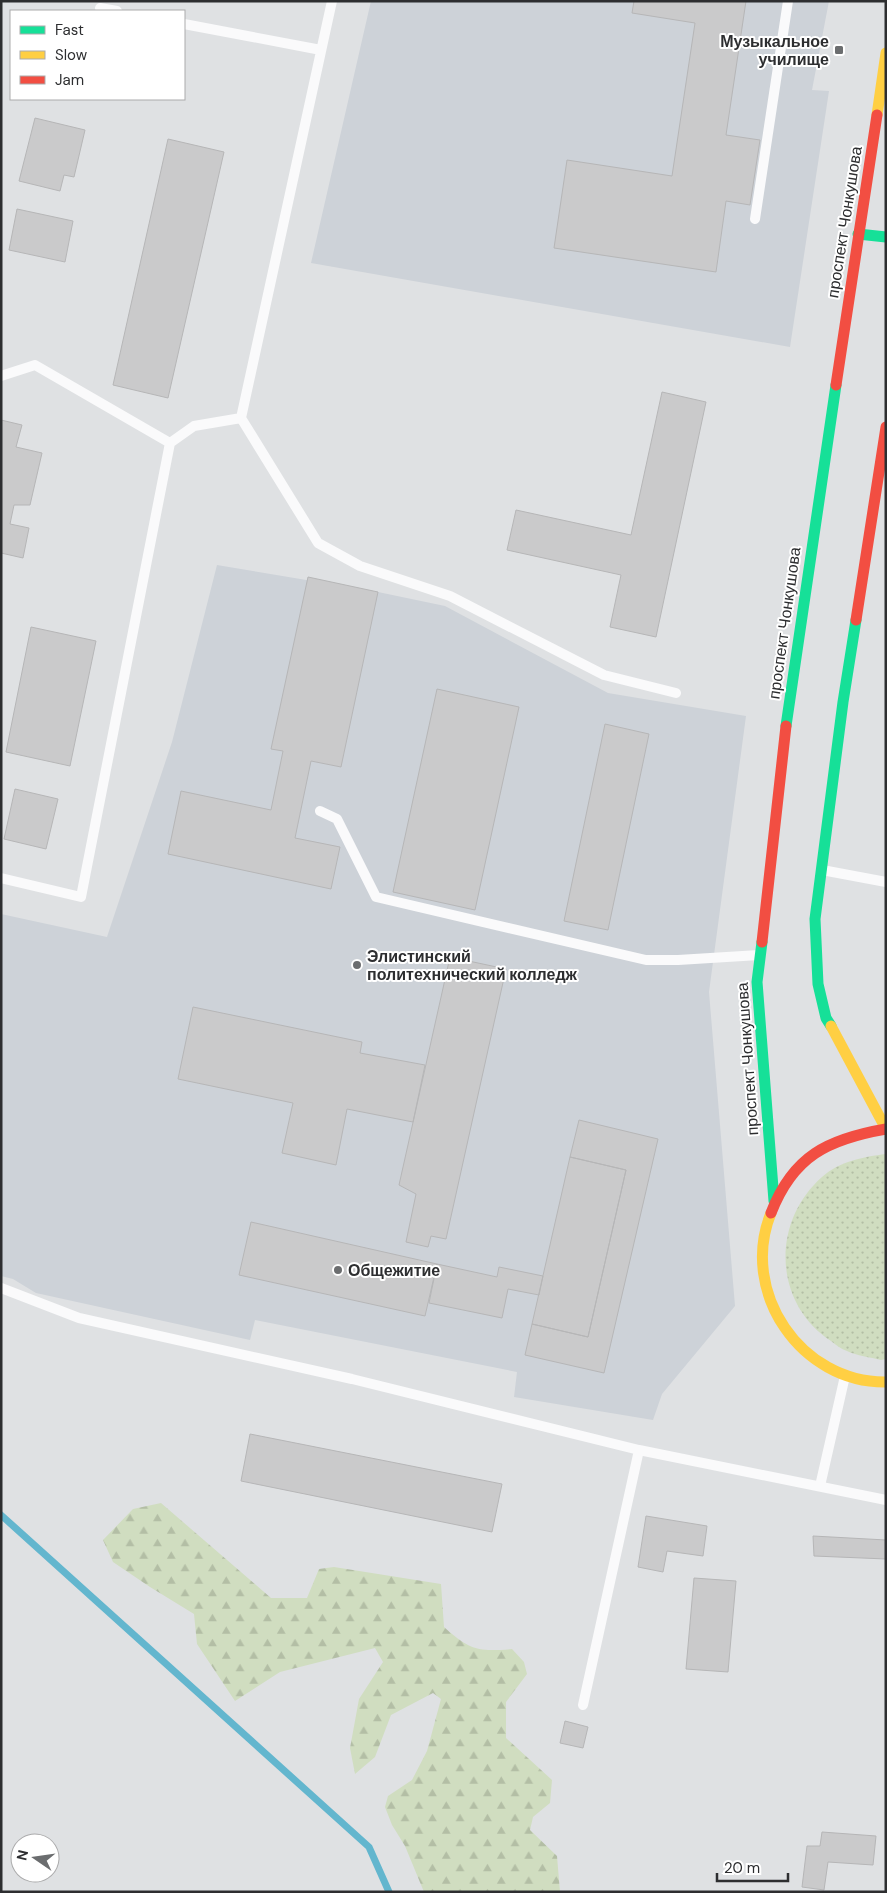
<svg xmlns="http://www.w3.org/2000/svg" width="887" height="1893" viewBox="0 0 887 1893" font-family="'DM Sans',sans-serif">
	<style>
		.built { fill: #cdd2d8 }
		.grass { fill: url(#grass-dots) }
		.forest { fill: url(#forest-firs) }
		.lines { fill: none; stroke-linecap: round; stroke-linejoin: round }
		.stream { stroke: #63b6ce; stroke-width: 7 }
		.building { fill: #cacacb; stroke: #b6b6b7 }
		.lane { stroke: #fafafb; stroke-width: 10 }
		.fast { stroke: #16e098; stroke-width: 11 }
		.slow { stroke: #ffcf43; stroke-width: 11 }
		.jam { stroke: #f24e42; stroke-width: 11 }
		.poi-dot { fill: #6b6d6f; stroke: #fff; stroke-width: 2 }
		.labels { text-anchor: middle; stroke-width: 4; stroke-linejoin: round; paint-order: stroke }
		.poi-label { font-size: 16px; font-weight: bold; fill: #2d2e30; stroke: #fff; text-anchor: start }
		.street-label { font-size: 16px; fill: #2d2e30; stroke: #fff }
	</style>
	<defs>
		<pattern id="grass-dots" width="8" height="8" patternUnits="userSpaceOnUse" patternTransform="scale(1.25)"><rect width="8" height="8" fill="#d0ddc0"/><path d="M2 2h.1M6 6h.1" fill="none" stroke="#b3bea5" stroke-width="1.8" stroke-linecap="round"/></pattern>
		<pattern id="forest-firs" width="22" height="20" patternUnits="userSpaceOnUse" patternTransform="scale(1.25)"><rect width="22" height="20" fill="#d0ddc0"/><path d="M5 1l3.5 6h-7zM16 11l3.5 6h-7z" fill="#b3bea5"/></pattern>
	</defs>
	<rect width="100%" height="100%" fill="#dfe1e3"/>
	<path class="built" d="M 371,1 L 829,1 L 812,90 L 829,91 L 790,347 L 311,263 Z
		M 217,565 L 378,592 L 445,606 L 608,693 L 746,716 L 709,992 L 735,1306 L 662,1394 L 653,1420 L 514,1397 L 517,1372 L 255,1320 L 250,1340 L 36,1293 L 13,1279 L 1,1276 L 1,914 L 107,937 L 172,742 Z"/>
	<path class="grass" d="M 886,1154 L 886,1359 L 881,1360 C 870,1357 857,1356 847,1351 C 841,1349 836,1345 831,1341 C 773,1303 771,1222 822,1177 C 840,1161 863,1157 886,1154 Z"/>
	<path class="forest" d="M 161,1503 L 271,1598 L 307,1598 L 319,1569 L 334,1567 L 441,1584 L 444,1627 C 470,1650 477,1652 512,1649 L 524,1662 L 527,1674 L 506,1702 L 506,1738 L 552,1780 L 550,1803 L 533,1817 L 530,1830 L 557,1856 L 560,1892 L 424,1892 L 405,1846 L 392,1825 L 385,1807 L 388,1796 L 412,1780 L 427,1751 L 441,1699 L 433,1693 L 391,1715 L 375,1757 L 355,1774 L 350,1748 L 359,1699 L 383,1662 L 375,1648 L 280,1672 L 235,1701 L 197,1644 L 194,1614 L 150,1587 L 113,1562 L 103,1540 L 133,1509 Z"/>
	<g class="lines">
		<path class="stream" d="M 1,1515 L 369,1847 L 389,1892"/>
	</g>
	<path class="building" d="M 634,1 L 746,1 L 726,135 L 760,140 L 750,205 L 726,201 L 716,272 L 554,248 L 567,160 L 672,176 L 695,23 L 632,13 Z
		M 35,118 L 85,130 L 74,177 L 64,175 L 60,191 L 19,181 Z
		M 168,139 L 224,152 L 168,398 L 113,385 Z
		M 17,209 L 73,221 L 65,262 L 9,250 Z
		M 662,392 L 706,402 L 656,637 L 610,627 L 621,575 L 507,550 L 516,510 L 631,535 Z
		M 1,420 L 22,425 L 16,447 L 42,453 L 30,505 L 14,505 L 10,524 L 29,528 L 23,558 L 1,553 Z
		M 308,577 L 378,592 L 341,767 L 311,761 L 295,838 L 340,847 L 331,889 L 168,854 L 181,791 L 271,810 L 283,751 L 271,749 Z
		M 31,627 L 96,641 L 70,766 L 6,752 Z
		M 437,689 L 519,707 L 475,910 L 393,892 Z
		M 605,724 L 649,734 L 608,930 L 564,921 Z
		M 15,789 L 58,799 L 46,849 L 4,839 Z
		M 450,957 L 506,969 L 446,1239 L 431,1236 L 428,1247 L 406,1242 L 416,1194 L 399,1185 Z
		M 193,1007 L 362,1042 L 360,1053 L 425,1065 L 413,1122 L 347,1109 L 336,1165 L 282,1153 L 293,1103 L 178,1079 Z
		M 579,1120 L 658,1139 L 604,1373 L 525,1355 L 532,1324 L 588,1337 L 626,1170 L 570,1157 Z
		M 570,1157 L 626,1170 L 588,1337 L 532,1324 Z
		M 251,1222 L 437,1264 L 425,1316 L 239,1275 Z
		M 437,1264 L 497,1277 L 499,1267 L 543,1276 L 539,1295 L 508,1289 L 502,1318 L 429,1303 Z
		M 250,1434 L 502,1484 L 492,1532 L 241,1481 Z
		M 646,1516 L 707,1526 L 703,1556 L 667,1551 L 663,1572 L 638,1567 Z
		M 813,1536 L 886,1540 L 886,1559 L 814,1556 Z
		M 694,1578 L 736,1581 L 728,1672 L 686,1669 Z
		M 565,1721 L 588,1727 L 583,1748 L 560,1743 Z
		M 822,1832 L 876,1836 L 873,1865 L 828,1862 L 824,1890 L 802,1887 L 807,1846 L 820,1846 Z"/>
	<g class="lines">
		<path class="lane" d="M 100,8 L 117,11
			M 184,24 L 321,50
			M 755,219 L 788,1
			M 1,376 L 35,365 L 170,443
			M 241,418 L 318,543 L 360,566 L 450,596 L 604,675 L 676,693
			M 320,811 L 337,819 L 376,897 L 646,960 L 678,960 L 759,955
			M 822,870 L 886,882
			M 1,878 L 81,897 L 170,443 L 194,426 L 241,418 L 332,1
			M 1,1288 L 79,1318 L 352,1379 L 639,1450
			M 820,1486 L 845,1376
			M 583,1705 L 639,1450 L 886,1500"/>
		<path class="fast" d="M 858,234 L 886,237
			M 786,726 L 836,385
			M 762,942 L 757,982 L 774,1201
			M 831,1026 L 826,1018 L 818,984 L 815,919 L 843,702 L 856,620"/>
		<path class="slow" d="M 877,115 L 886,53
			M 831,1026 L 886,1129
			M 771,1213 C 739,1292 801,1383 886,1382"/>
		<path class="jam" d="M 836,385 L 877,115
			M 856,620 L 886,427
			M 762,942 L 786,726
			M 771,1213 C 793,1156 828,1139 886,1129"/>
	</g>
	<g class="poi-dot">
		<rect x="834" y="45" width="10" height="10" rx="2.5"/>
		<circle cx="357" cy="965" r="5"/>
		<circle cx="338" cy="1270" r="5"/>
	</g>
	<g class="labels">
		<g class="poi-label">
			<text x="829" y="47" text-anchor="end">Музыкальное<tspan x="829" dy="18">училище</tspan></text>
			<text x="367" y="962">Элистинский<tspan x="367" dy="18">политехнический колледж</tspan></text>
			<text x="348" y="1276">Общежитие</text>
		</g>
		<g class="street-label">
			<text transform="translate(844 222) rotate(-81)" y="6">проспект Чонкушова</text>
			<text transform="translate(784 623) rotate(-82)" y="6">проспект Чонкушова</text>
			<text transform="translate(747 1059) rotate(-94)" y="6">проспект Чонкушова</text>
		</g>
	</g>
	<rect width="887" height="1893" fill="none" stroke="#2d2e30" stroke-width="5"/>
	<rect x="10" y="10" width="175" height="90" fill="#ffffff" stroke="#ababac"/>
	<rect x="20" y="26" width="25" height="8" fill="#16e098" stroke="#ababac"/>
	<text x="55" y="35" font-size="15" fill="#2d2e30">Fast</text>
	<rect x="20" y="51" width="25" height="8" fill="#ffcf43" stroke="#ababac"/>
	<text x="55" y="60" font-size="15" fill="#2d2e30">Slow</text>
	<rect x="20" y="76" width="25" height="8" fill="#f24e42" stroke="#ababac"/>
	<text x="55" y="85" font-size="15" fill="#2d2e30">Jam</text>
	<g transform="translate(35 1858) rotate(283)"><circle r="24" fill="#ffffff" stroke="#ababac"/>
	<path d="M0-4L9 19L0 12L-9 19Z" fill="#6b6d6f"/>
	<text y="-8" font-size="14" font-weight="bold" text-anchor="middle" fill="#2d2e30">N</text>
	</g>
	<path d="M717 1873v8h71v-8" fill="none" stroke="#2d2e30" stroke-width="2.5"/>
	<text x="724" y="1873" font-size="15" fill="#2d2e30" stroke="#ffffff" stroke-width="4" paint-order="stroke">20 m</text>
</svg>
